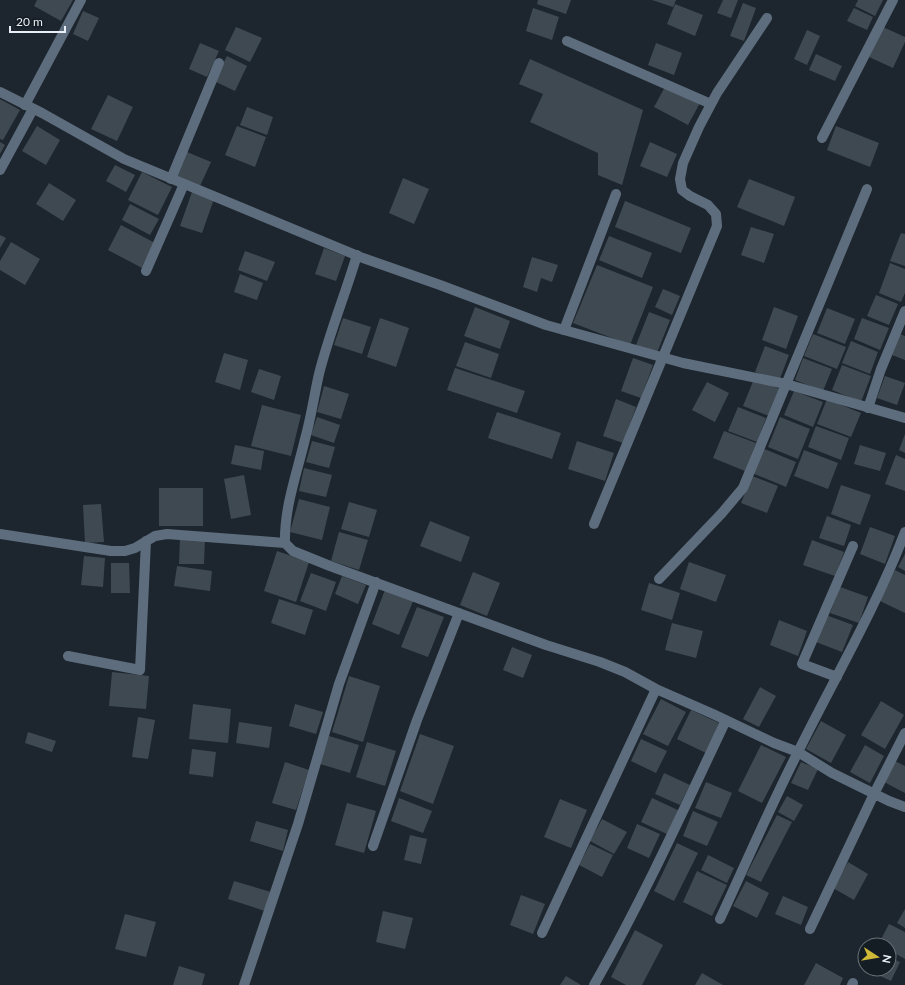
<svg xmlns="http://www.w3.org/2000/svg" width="905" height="985" viewBox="0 0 905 985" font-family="Lato,sans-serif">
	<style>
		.building { fill: #3f4952 }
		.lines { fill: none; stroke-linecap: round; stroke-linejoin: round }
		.service { stroke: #5e6d7d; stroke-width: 10 }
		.minor { stroke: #5e6d7d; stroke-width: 10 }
		.tertiary { stroke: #5e6d7d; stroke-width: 10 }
	</style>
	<rect width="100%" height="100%" fill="#1d262e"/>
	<path class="building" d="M 37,0 L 73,0 L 61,21 L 34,6 Z
		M 538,0 L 571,0 L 566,14 L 537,4 Z
		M 652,0 L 676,0 L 673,7 Z
		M 723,0 L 738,0 L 731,18 L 717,13 Z
		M 858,0 L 883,0 L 875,16 L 855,6 Z
		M 743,3 L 756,8 L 744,41 L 730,36 Z
		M 675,4 L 703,15 L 695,36 L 667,24 Z
		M 533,8 L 559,17 L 552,40 L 526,31 Z
		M 854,8 L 873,17 L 867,30 L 847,21 Z
		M 83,11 L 99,18 L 88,41 L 73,34 Z
		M 236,27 L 262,38 L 250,62 L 225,50 Z
		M 883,27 L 905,37 L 905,42 L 893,68 L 869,57 Z
		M 807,30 L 820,36 L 807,65 L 794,59 Z
		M 200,43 L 219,51 L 207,77 L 189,69 Z
		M 656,43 L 682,53 L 674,75 L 648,65 Z
		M 816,54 L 842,66 L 835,81 L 809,70 Z
		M 227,56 L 247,66 L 235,91 L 214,81 Z
		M 530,59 L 643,110 L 622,185 L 598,175 L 598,153 L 530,122 L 543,94 L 519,84 Z
		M 666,85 L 700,103 L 688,125 L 654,107 Z
		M 108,95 L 133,107 L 117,141 L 91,129 Z
		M 0,99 L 20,110 L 3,140 L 0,139 Z
		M 247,107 L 273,117 L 267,135 L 240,125 Z
		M 37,126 L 60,140 L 46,165 L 22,151 Z
		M 237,126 L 266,137 L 255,167 L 225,155 Z
		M 836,126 L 879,143 L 870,167 L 827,150 Z
		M 0,142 L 5,145 L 0,154 Z
		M 650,142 L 677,154 L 667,177 L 640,166 Z
		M 187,152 L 211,162 L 200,186 L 177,176 Z
		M 115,165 L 135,175 L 126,192 L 106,181 Z
		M 142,172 L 172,187 L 158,215 L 128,200 Z
		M 403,178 L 429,189 L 414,224 L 389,213 Z
		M 749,179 L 795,197 L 784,226 L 737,207 Z
		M 49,183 L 76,200 L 63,221 L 36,204 Z
		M 192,192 L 214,199 L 202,233 L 180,226 Z
		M 625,201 L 691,228 L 681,253 L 615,227 Z
		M 130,204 L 159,219 L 150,235 L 122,220 Z
		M 121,225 L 155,243 L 142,268 L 108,250 Z
		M 751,227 L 774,234 L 764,263 L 741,255 Z
		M 901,233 L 905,234 L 905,266 L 890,261 Z
		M 0,235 L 6,238 L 0,248 Z
		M 609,236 L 652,253 L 642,278 L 599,260 Z
		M 11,242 L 40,259 L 25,285 L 0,270 L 0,261 Z
		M 324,248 L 345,256 L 336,281 L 315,274 Z
		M 245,251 L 275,262 L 267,281 L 238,270 Z
		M 532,257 L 558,265 L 552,282 L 541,278 L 537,292 L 523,287 Z
		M 890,263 L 905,269 L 905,293 L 901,302 L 879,293 Z
		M 597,265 L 653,287 L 630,345 L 573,323 Z
		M 240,274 L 263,283 L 257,300 L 234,292 Z
		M 663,289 L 680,296 L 672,315 L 655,307 Z
		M 876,295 L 898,304 L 889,325 L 867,316 Z
		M 475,307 L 510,321 L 500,349 L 464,336 Z
		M 774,307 L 798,316 L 786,349 L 762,340 Z
		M 827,308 L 855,319 L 845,344 L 817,333 Z
		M 649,312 L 670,320 L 657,353 L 636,345 Z
		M 343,318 L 371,327 L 362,354 L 334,345 Z
		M 380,318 L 409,328 L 396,367 L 367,357 Z
		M 862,318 L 889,328 L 880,350 L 854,339 Z
		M 813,334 L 846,347 L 837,369 L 804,356 Z
		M 900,334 L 905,336 L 905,360 L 892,355 Z
		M 851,341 L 878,352 L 870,374 L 842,363 Z
		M 465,342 L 499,354 L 491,378 L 456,366 Z
		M 765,346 L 789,355 L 779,381 L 755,372 Z
		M 224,353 L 248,360 L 240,390 L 215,382 Z
		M 633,358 L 653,365 L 641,398 L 621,391 Z
		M 803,358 L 832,369 L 823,391 L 795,380 Z
		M 842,365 L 871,376 L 861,402 L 832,390 Z
		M 455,368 L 525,391 L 517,413 L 447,390 Z
		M 259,369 L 281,376 L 274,400 L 251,392 Z
		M 885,376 L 905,383 L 897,405 L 877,398 Z
		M 754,379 L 780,389 L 769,416 L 743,406 Z
		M 707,382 L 729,393 L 715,422 L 692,410 Z
		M 324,386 L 349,394 L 341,419 L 317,412 Z
		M 794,391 L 823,402 L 813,427 L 784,415 Z
		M 616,399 L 636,407 L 623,443 L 603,436 Z
		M 827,399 L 861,413 L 851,437 L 817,424 Z
		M 262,405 L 301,415 L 291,456 L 251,446 Z
		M 738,407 L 766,418 L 757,442 L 728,431 Z
		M 497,412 L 561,433 L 552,459 L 488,438 Z
		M 317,417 L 340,425 L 334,443 L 311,435 Z
		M 780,417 L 810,429 L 798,459 L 768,447 Z
		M 816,426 L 849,438 L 841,460 L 808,447 Z
		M 724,431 L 756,443 L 745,471 L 713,458 Z
		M 905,434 L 905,453 L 899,450 Z
		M 312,441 L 335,447 L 329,468 L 306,462 Z
		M 577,441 L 614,453 L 605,481 L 568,469 Z
		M 235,445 L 264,451 L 261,470 L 231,464 Z
		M 860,445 L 886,453 L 880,471 L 854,464 Z
		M 762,448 L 796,462 L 786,487 L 752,473 Z
		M 804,450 L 838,463 L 828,489 L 794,476 Z
		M 896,455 L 905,459 L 905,491 L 885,484 Z
		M 304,468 L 332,475 L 326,497 L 299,491 Z
		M 244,475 L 251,515 L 231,519 L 224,479 Z
		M 752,476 L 778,486 L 767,513 L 741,503 Z
		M 841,485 L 871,495 L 860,525 L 831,514 Z
		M 159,488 L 203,488 L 203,526 L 159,526 Z
		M 299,499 L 330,507 L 322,540 L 290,532 Z
		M 349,502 L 377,510 L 369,537 L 341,529 Z
		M 101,504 L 104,542 L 85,543 L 83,505 Z
		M 827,516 L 851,525 L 844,546 L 819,538 Z
		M 430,521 L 470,537 L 461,562 L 420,546 Z
		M 870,527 L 895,536 L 885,564 L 860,554 Z
		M 339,532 L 368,540 L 359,570 L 331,561 Z
		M 180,538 L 205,538 L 204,564 L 179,564 Z
		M 812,540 L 844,552 L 835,576 L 803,565 Z
		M 277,551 L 309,562 L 296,602 L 264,591 Z
		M 905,554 L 905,571 L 898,567 Z
		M 84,556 L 105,558 L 103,587 L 81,585 Z
		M 689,562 L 726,575 L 716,602 L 680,589 Z
		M 111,563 L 129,563 L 130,593 L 111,593 Z
		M 177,566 L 212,571 L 210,591 L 174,586 Z
		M 895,570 L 905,575 L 905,613 L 880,601 Z
		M 473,572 L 500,583 L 487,616 L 460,605 Z
		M 311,573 L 336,582 L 326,611 L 300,601 Z
		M 342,576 L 366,585 L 358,604 L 335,594 Z
		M 649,583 L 680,593 L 672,620 L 641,610 Z
		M 386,587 L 414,599 L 399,635 L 372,624 Z
		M 840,587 L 868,597 L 859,623 L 830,613 Z
		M 279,599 L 313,610 L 305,635 L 271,623 Z
		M 417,607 L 444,617 L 428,657 L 401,647 Z
		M 826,615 L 853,625 L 842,652 L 816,642 Z
		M 779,620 L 807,631 L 798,656 L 770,645 Z
		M 672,623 L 703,631 L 696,658 L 665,650 Z
		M 512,647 L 532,655 L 523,678 L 503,670 Z
		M 112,672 L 149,676 L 146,709 L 109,706 Z
		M 349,676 L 380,686 L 363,742 L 332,732 Z
		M 760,687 L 776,696 L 759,727 L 743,719 Z
		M 661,699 L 686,712 L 668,746 L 643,734 Z
		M 881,701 L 904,715 L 885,749 L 861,735 Z
		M 193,704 L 231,709 L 228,743 L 189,739 Z
		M 295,704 L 323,712 L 316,734 L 289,726 Z
		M 691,710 L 719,723 L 706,753 L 677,739 Z
		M 138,717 L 155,720 L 148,759 L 132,757 Z
		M 821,721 L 846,735 L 831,763 L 806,749 Z
		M 239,722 L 272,727 L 269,748 L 236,743 Z
		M 28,732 L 56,741 L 52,752 L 25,743 Z
		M 420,734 L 454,746 L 433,804 L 400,791 Z
		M 329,736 L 359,745 L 350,773 L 320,764 Z
		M 641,739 L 667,751 L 656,773 L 631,761 Z
		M 367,742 L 396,751 L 385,786 L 356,777 Z
		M 761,745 L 786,757 L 762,803 L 738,791 Z
		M 865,745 L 884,756 L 870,783 L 850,772 Z
		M 192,749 L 216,752 L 213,777 L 189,774 Z
		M 895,761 L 905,766 L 905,793 L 884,782 Z
		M 285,762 L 309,770 L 296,810 L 272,803 Z
		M 801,762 L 818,769 L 808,790 L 791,783 Z
		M 664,773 L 690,785 L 680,805 L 655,794 Z
		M 706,782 L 732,793 L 721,818 L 695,808 Z
		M 787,796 L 803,805 L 794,821 L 778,812 Z
		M 399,798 L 432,811 L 423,833 L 391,821 Z
		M 652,798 L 680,811 L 669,835 L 641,822 Z
		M 560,799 L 587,810 L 571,848 L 544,837 Z
		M 347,803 L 376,811 L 364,853 L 335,845 Z
		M 693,811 L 718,822 L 707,846 L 683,836 Z
		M 777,815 L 792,822 L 761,882 L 746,875 Z
		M 602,819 L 627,832 L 614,854 L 590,841 Z
		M 256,821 L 288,830 L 283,851 L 250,841 Z
		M 637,824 L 660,834 L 649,858 L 627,848 Z
		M 410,835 L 427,839 L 421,864 L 404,860 Z
		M 677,843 L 698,853 L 674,901 L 654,891 Z
		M 590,844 L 613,855 L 602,877 L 579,865 Z
		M 708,855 L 734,868 L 727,883 L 701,870 Z
		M 848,862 L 868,874 L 854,900 L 833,888 Z
		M 697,871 L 727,885 L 712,916 L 683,902 Z
		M 234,881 L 271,892 L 265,911 L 228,899 Z
		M 746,881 L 769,893 L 757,918 L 733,906 Z
		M 521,895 L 545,904 L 533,934 L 510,925 Z
		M 783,896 L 808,907 L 801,925 L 775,914 Z
		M 905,909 L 905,928 L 897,923 Z
		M 383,911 L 413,918 L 405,949 L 376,942 Z
		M 125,914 L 156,922 L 146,957 L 115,949 Z
		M 889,924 L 905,932 L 905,959 L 889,950 L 889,945 L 878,945 Z
		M 635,930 L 663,945 L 642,985 L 626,985 L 611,977 Z
		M 865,954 L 865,969 L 859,966 Z
		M 889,957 L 900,962 L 891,981 L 865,969 L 889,969 Z
		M 816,963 L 843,978 L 840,985 L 804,985 Z
		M 179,966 L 205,974 L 202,985 L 173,985 Z
		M 702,973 L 723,985 L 695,985 Z
		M 566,976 L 581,985 L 560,985 Z"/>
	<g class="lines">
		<path class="service" d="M 564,330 L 616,194"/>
		<path class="minor" d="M 567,41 L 711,104
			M 25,105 L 81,0
			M 822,138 L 893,0
			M 0,170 L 33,109
			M 171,179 L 219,63
			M 357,255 C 345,295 329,334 319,374 C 314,396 311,418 305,439 C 297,473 284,508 285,543 L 293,551 L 330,566 L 546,645 L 600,662 L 625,672 L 656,689 L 713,714 L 774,743 L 798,752 L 832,773 L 889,801 L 905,807
			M 146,271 L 184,184
			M 868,408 L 881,369 L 905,311
			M 594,524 L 717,226 L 716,214 L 708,205 L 690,196 L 682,190 L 680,179 L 683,163 L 699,127 L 717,93 L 767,18
			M 0,534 L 111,551 L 125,551 L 135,548 L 155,536 L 167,534 L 285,543
			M 659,579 L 722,513 L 743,488 L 867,189
			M 68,656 L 140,670 L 146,541
			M 837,677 L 802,664 L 853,546
			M 373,846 L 417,720 L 459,613
			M 720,919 C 746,863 770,807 798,752 C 834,679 876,608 905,532
			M 810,929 L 874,794 L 905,733
			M 542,933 L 656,689
			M 244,985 L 298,824 L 339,684 L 376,582
			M 594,985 C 643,899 684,809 726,720
			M 852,985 L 853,983"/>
		<path class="tertiary" d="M 0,92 L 42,113 L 124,159 L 363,258 L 440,285 L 546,325 L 683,363 L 786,384 L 905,418"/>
	</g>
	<g transform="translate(877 957) rotate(102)"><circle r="19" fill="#141c24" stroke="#697078"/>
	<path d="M0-3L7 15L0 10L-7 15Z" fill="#cfb837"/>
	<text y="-6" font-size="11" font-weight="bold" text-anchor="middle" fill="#e9eff5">N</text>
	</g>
	<path d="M10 26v6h55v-6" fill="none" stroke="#e9eff5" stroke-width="2"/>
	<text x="16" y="26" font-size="12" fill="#e9eff5" stroke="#141c24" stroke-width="3" paint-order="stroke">20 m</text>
</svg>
